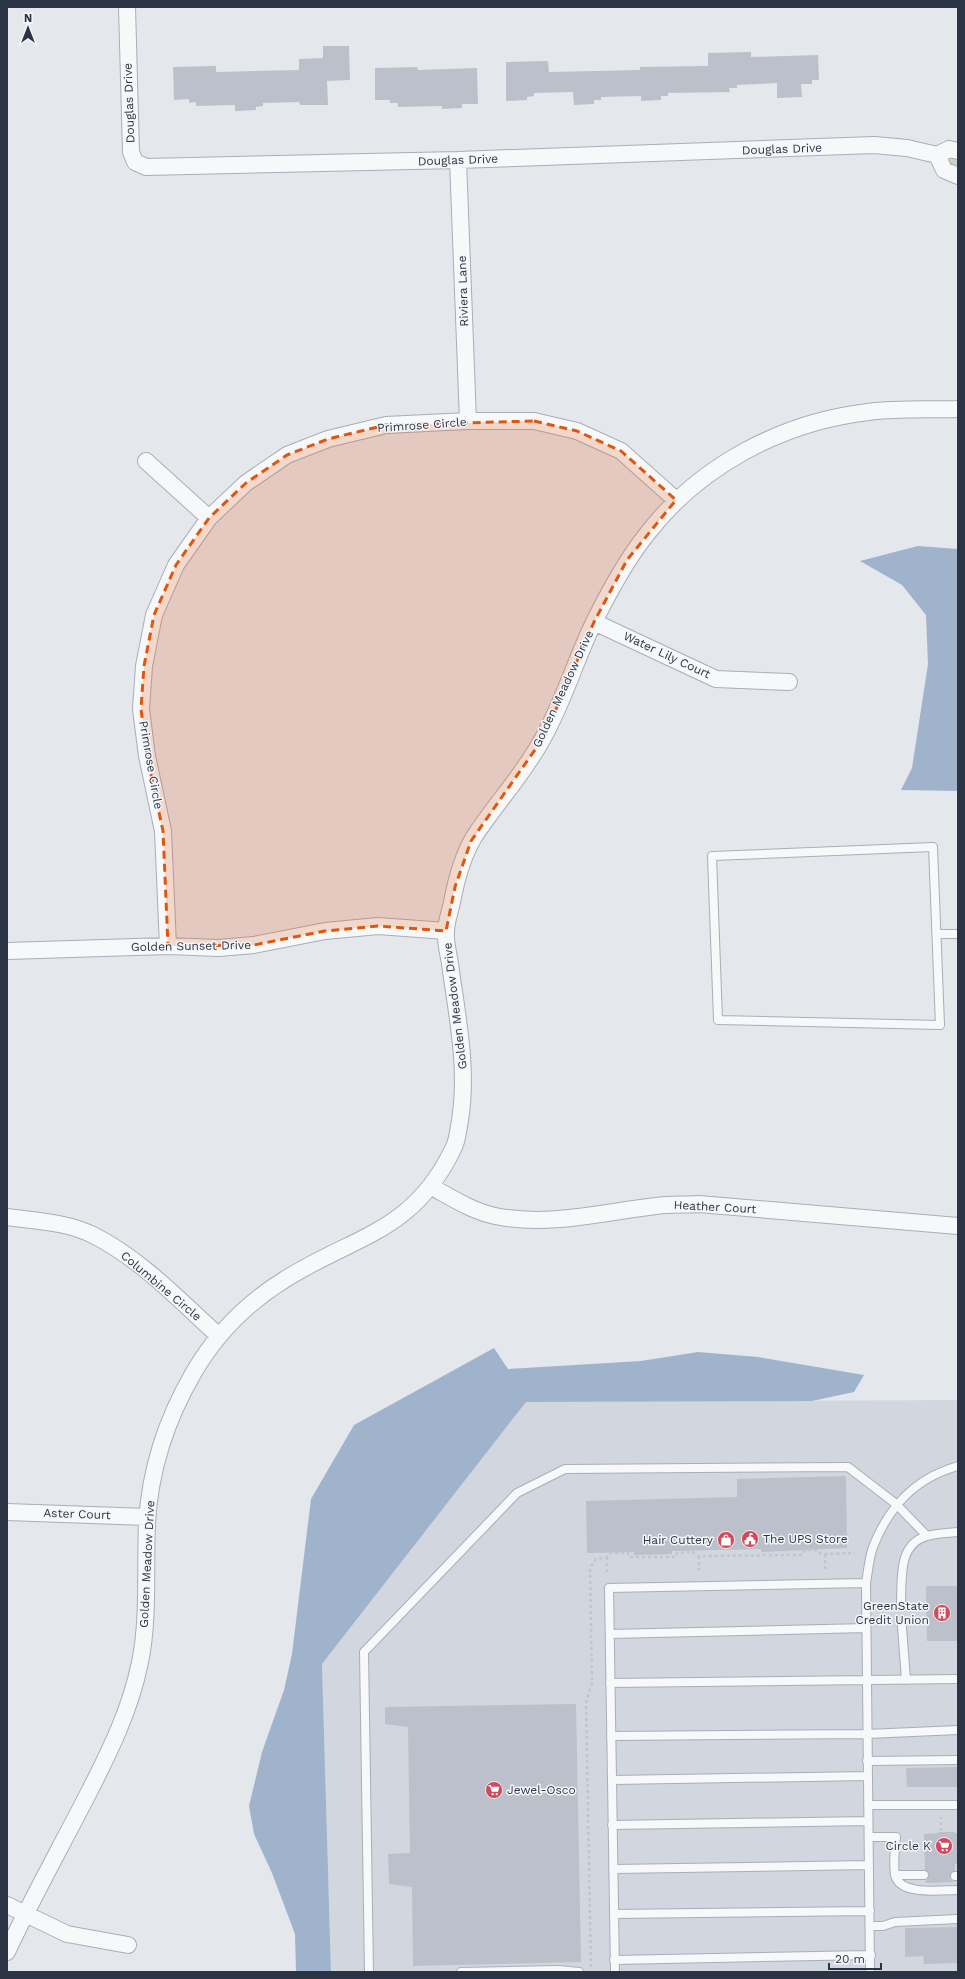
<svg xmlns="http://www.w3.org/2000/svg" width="965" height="1979" viewBox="0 0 965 1979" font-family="'Work Sans',sans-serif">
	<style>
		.built { fill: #d2d6de }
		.green { fill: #c9d6c5 }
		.water { fill: #9fb4cc }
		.building { fill: #bbc0ca }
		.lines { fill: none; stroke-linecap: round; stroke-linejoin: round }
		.service-casing { stroke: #a9aeb7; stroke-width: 10 }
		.minor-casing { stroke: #a9aeb7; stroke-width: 18 }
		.path { stroke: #c2c5cb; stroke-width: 2.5; stroke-dasharray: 3 3; stroke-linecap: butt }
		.service { stroke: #f7f8fa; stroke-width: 8 }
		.minor { stroke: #f7f8fa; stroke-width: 16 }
		.marked { fill: #df570f; fill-opacity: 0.2; stroke: #df570f; stroke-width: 3; stroke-dasharray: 8 5; stroke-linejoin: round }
		.labels { text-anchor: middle; stroke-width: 3; stroke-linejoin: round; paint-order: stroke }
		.street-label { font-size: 12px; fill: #2b3445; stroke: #f4f6f9 }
		.poi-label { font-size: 12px; fill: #2b3445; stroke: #f4f6f9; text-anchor: end }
	</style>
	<rect width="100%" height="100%" fill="#e4e7ec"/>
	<path class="built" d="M 958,1400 L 958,1972 L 331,1972 L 322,1664 L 526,1402 Z"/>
	<path class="green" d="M 949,156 L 958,157 L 958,169 L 949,165 L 947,158 Z"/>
	<path class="water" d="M 918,546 L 958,549 L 958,791 L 901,790 L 912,768 L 928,664 L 926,615 L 902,585 L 860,561 Z
		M 494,1348 L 508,1369 L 641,1361 L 698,1352 L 758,1357 L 864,1375 L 854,1392 L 812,1401 L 526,1402 L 322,1664 L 331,1972 L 296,1972 L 295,1934 L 272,1873 L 254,1834 L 249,1806 L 262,1752 L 284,1690 L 292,1654 L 311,1499 L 354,1425 Z"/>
	<path class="building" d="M 323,46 L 349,46 L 350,80 L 327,81 L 328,105 L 300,105 L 299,102 L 263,103 L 263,106 L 256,107 L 256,110 L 235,111 L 235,105 L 196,106 L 196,102 L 189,103 L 189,99 L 174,100 L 173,67 L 216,66 L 216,72 L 299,70 L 299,59 L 323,58 Z
		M 751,52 L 751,57 L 818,55 L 819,80 L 812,80 L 812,84 L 801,84 L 802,97 L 777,98 L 777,83 L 737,85 L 737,88 L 729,88 L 730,92 L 668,93 L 668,96 L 661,96 L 661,100 L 641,101 L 641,96 L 601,97 L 601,100 L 594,100 L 594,104 L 574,105 L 573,92 L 534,93 L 534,96 L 527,97 L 527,100 L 506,101 L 506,62 L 548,61 L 549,72 L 640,70 L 640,67 L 708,66 L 708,53 Z
		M 417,67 L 418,70 L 477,68 L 478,104 L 462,104 L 462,108 L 442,109 L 442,106 L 398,107 L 398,103 L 390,103 L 390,100 L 375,100 L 375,68 Z
		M 846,1476 L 847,1548 L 761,1552 L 761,1549 L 672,1551 L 672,1554 L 634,1555 L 634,1552 L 587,1553 L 586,1501 L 737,1497 L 737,1479 Z
		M 926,1586 L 958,1586 L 958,1641 L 927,1641 Z
		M 576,1704 L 581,1962 L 413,1966 L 412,1887 L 389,1884 L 388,1854 L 410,1853 L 408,1727 L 385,1724 L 385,1707 Z
		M 958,1767 L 958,1787 L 907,1787 L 906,1768 Z
		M 939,1832 L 955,1832 L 955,1833 L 958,1833 L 958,1864 L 955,1864 L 955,1871 L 950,1876 L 950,1879 L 955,1882 L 925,1883 L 929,1875 L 925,1870 L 924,1834 L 939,1833 Z
		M 958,1927 L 958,1963 L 924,1964 L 923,1956 L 905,1957 L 905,1928 Z"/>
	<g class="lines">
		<g class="service-casing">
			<path id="service" d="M 933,847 L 940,1025 L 718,1020 L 712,856 Z
				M 937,934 L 958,934
				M 901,1602 C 902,1578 898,1544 927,1536 C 936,1533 948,1533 958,1532
				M 902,1627 L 906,1680
				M 610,1634 L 866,1628
				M 610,1683 L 958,1679
				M 611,1736 L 867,1734 L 958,1730
				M 867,1761 L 958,1760
				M 612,1780 L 867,1776
				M 868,1805 L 958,1805
				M 612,1825 L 868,1821
				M 869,1837 L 896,1837 C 895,1849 893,1863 895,1875 C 900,1896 941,1890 958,1890
				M 613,1869 L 869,1865
				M 896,1875 L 924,1875
				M 955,1876 L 958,1876
				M 614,1914 L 870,1911
				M 870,1926 L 883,1926 L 895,1922 L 958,1919
				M 614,1960 L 871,1955
				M 369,1972 L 364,1652 L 517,1493 L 565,1469 L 848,1467 L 896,1504 L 927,1536
				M 461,1972 L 559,1970 L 579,1972
				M 615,1972 L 609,1588 L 866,1583
				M 870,1972 L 866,1583 C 868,1572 869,1558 873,1547 C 889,1506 915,1478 958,1466"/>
		</g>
		<g class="minor-casing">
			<path id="minor" d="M 127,7 L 131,152 L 135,162 L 146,167 L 458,160 L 874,145 L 907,148 L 937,155 L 949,149 L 958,151
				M 937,155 L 944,170 L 958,176
				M 458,160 L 468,421
				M 146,461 L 209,518
				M 594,622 L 716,679 L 789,682
				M 168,946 L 163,831 L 147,756 L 141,709 L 144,666 L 154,615 L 176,565 L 209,518 L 246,483 L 287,455 L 328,439 L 386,425 L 468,421 L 534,421 L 577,431 L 621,451 L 676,500
				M 7,951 L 168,946 L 219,948 L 254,945 L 325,931 L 378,926 L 446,931
				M 432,1187 C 452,1198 472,1211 495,1216 C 549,1227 603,1212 656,1206 C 670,1204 685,1205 699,1204 L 958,1226
				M 7,1217 C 36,1221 67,1222 93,1235 C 141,1259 180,1301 219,1336
				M 7,1512 L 147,1517
				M 7,1905 L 67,1934 L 128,1945
				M 7,1952 C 32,1898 62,1845 89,1792 C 110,1751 131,1708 140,1662 C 149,1620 145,1567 147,1523 C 150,1469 167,1418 194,1372 C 216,1334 247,1303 284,1280 C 353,1236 413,1233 453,1149 C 458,1140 458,1130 460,1120 C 468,1070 458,1021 451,971 C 450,959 445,944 446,932 C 446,922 450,912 452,902 C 456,881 463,855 474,837 C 496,803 524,774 543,738 C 564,701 576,658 595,620 C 610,590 626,560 647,534 C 700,465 783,422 868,412 C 898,408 928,410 958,409"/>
		</g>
		<path class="path" d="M 825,1554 L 825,1569
			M 699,1556 L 699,1570
			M 607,1557 L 607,1573
			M 941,1831 L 941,1817
			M 591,1967 L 586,1703 L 592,1683 L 590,1568 L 596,1559 L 608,1557 L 611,1553 L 628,1553 L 629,1557 L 676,1557 L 677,1553 L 693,1552 L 696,1556 L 802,1555 L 805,1550 L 817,1550 L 821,1554 L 855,1553"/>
		<use href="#service" class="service"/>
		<use href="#minor" class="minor"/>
	</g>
	<path class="marked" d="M 534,421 L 577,431 L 621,451 L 676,500 L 627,560 L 594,622 L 544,737 L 471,841 L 455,887 L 446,931 L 378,926 L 325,931 L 254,945 L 168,946 L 163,831 L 147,756 L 141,709 L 144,666 L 154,615 L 176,565 L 209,518 L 246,483 L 287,455 L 328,439 L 386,425 Z"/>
	<defs>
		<g id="civic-disc" transform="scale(0.9)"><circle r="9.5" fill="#d1495b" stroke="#f4f6f9"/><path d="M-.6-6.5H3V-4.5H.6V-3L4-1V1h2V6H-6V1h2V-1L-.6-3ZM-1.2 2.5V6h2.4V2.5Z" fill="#fff"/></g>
		<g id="shop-disc" transform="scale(0.9)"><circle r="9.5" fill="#d1495b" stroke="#f4f6f9"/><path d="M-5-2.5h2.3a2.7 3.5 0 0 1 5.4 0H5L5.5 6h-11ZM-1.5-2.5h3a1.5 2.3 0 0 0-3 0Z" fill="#fff"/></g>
		<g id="building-disc" transform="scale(0.9)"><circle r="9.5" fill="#d1495b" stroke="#f4f6f9"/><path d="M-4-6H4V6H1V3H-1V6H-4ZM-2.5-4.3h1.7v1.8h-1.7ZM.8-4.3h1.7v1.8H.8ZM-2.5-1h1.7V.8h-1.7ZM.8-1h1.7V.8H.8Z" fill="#fff"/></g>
		<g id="supermarket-disc" transform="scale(0.9)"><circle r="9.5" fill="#d1495b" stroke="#f4f6f9"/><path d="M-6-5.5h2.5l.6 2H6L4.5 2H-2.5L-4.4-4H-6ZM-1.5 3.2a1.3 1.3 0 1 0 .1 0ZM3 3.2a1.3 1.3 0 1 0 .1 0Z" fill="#fff"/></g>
	</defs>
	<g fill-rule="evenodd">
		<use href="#civic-disc" x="750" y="1539"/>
		<use href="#shop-disc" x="726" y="1540"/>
		<use href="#building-disc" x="942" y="1613"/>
		<use href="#supermarket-disc" x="494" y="1790"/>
		<use href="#supermarket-disc" x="944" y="1846"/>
	</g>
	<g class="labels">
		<g class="street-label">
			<text transform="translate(129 103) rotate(-92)" y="4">Douglas Drive</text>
			<text transform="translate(782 149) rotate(-2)" y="4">Douglas Drive</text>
			<text transform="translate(458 160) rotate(-2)" y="4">Douglas Drive</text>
			<text transform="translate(463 291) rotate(-92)" y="4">Riviera Lane</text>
			<text transform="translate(422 425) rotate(-4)" y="4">Primrose Circle</text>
			<text transform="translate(667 655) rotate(25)" y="4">Water Lily Court</text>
			<text transform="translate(563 689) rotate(-65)" y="4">Golden Meadow Drive</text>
			<text transform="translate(151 765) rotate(80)" y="4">Primrose Circle</text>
			<text transform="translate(191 946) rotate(-1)" y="4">Golden Sunset Drive</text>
			<text transform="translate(455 1006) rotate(-97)" y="4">Golden Meadow Drive</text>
			<text transform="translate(715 1207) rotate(3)" y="4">Heather Court</text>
			<text transform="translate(161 1286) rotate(40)" y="4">Columbine Circle</text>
			<text transform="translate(77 1514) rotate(2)" y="4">Aster Court</text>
			<text transform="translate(147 1564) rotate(-87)" y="4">Golden Meadow Drive</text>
		</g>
		<g class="poi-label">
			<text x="763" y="1543" text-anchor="start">The UPS Store</text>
			<text x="713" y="1544">Hair Cuttery</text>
			<text x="929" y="1610">GreenState<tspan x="929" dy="14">Credit Union</tspan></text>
			<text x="507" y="1794" text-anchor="start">Jewel-Osco</text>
			<text x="931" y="1850">Circle K</text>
		</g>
	</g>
	<rect width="965" height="1979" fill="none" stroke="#2b3445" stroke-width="16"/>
	<g transform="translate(28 28)" stroke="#f4f6f9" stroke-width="3" paint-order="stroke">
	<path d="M0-3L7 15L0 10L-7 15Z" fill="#2b3445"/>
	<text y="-6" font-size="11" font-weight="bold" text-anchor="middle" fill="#2b3445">N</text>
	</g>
	<path d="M829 1963v6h52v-6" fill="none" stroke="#2b3445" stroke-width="2"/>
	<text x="835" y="1963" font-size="12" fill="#2b3445" stroke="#f4f6f9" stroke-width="3" paint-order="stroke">20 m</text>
</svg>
